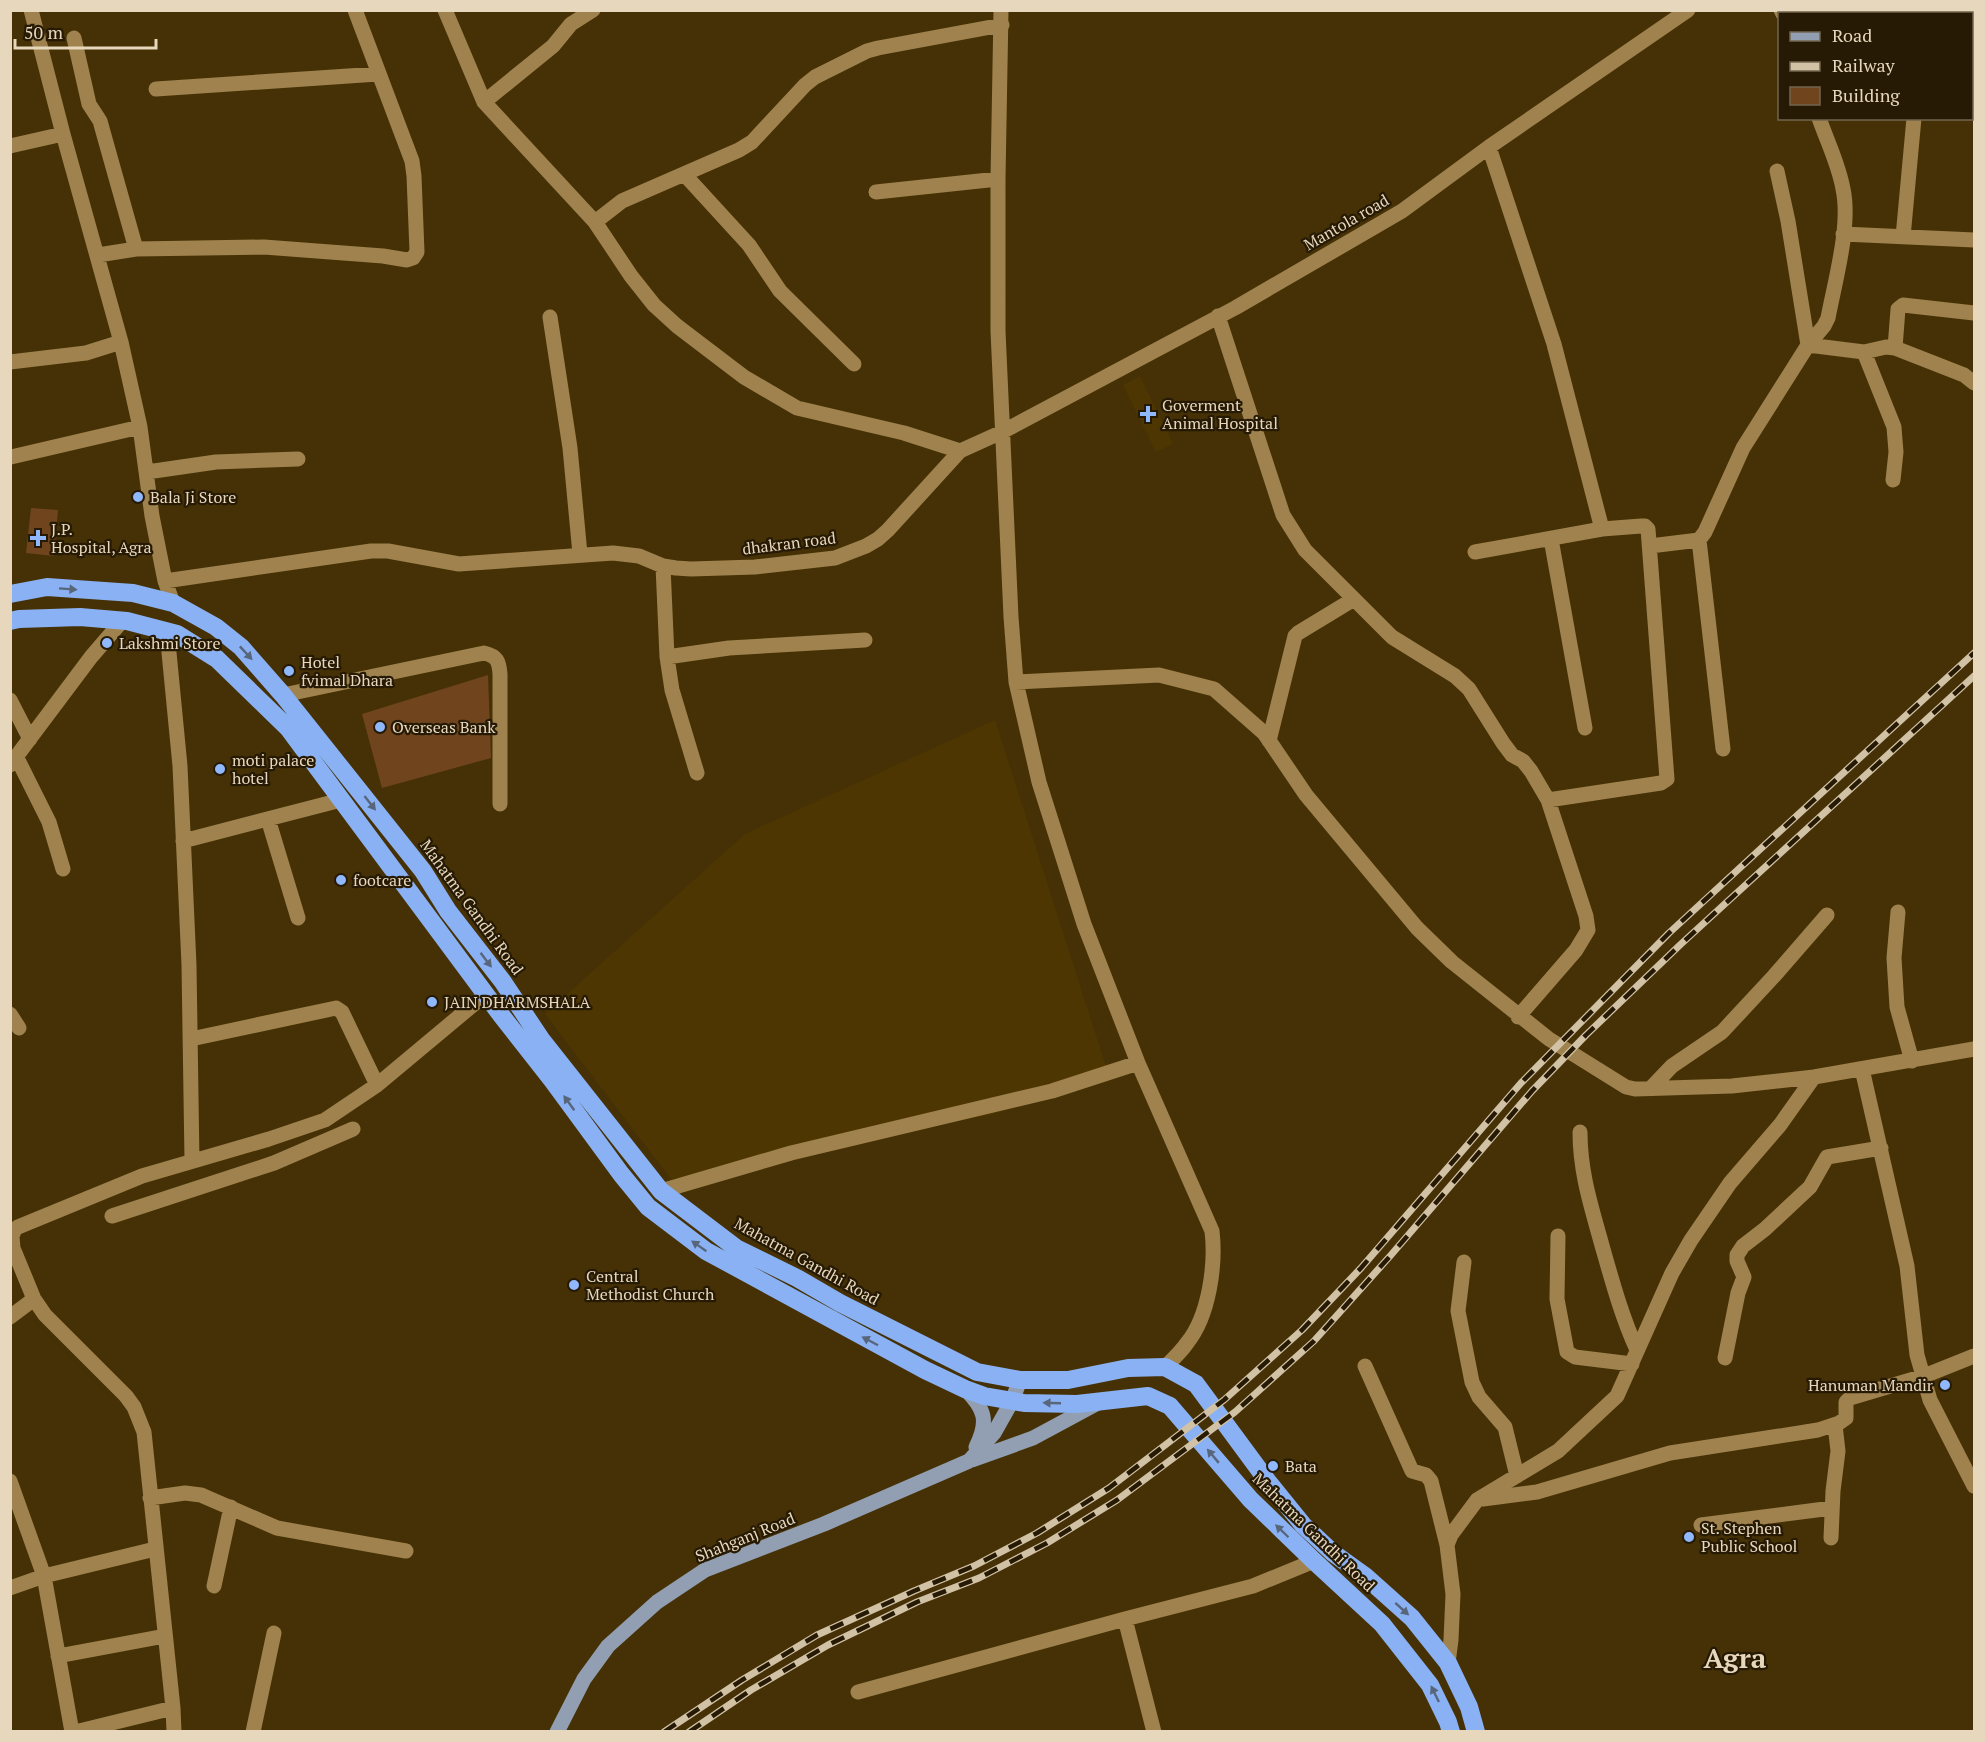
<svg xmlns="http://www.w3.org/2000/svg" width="1985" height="1742" viewBox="0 0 1985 1742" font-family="'PT Serif',serif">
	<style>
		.built { fill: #4e3602 }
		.building { fill: #70451e }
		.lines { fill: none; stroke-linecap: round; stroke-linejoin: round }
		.minor { stroke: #9f824d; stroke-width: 15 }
		.major { stroke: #929eb1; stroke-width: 15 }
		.highway { stroke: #8ab1f4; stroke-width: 18 }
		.rail-casing { stroke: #d1c1a5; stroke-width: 7 }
		.rail { stroke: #261a05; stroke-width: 4.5; stroke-dasharray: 14; stroke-linecap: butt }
		.oneway { fill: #58667c }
		.poi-dot { fill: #90b8fd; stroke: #261a05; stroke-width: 2 }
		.labels { text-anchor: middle; stroke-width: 4.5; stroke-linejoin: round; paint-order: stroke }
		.street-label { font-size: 16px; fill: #e7d7bd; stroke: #261a05 }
		.poi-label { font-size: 16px; fill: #e7d7bd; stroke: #261a05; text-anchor: start }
		.town-label { font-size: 28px; font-weight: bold; fill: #e7d7bd; stroke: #261a05 }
	</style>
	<rect width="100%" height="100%" fill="#453105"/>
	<path class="built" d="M 1140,376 L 1173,444 L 1156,452 L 1123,385 Z
		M 995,720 L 1110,1079 L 993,1114 L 821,1149 L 791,1159 L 671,1179 L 545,1014 L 745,834 Z"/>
	<path class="building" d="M 31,508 L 58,510 L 54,556 L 26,553 Z
		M 488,675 L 491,758 L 382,788 L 362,714 Z"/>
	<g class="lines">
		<path class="minor" d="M 31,10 L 63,134 L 121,342 L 140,427 L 152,516 L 165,581 L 173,603
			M 445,10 L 484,102 L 595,222 L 631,276 L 654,305 L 677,326 L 744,377 L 797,408 L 904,433 L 960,451
			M 1001,10 L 998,179 L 998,331 L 1011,617 L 1016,682 L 1039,782 L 1084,924 L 1138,1063 L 1212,1231 C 1216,1265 1209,1316 1187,1343 C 1181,1352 1172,1360 1165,1367
			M 1781,10 L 1783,14
			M 1802,14 L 1810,10
			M 1936,14 L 1936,10
			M 74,38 L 89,104 L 100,121 L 136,249 L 264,247 L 383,256 L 407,260 L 413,258 L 417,252 L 414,176 L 412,161 L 355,10
			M 156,89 L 378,74
			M 484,102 L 553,46 L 571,24 L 593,10
			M 10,146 L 63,134
			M 1489,147 L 1554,344 L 1602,529
			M 1777,171 L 1788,221 L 1808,345
			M 684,174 L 749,245 L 780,291 L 854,364
			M 876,192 L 998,179
			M 595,222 L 622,201 L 739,150 L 752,142 L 805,85 L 815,77 L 867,51 L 878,48 L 1002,25
			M 1843,234 L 1974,240
			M 1903,237 L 1914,118
			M 98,255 L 136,249
			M 1218,316 L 1283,515 L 1305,550 L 1392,637 L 1455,676 L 1469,689 L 1503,743 L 1512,755 L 1523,761 L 1531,771 L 1548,800 L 1586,916 L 1588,930 L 1576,950 L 1518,1017
			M 550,317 L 570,448 L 580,554
			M 1808,345 L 1864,352 L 1886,347 L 1895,348 L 1964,375 L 1974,383
			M 1895,348 L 1898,309 L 1903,305 L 1974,313
			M 1864,352 L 1894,427 L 1896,452 L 1893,480
			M 10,362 L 86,353 L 121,342
			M 11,457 L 140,427
			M 147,472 L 216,462 L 298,459
			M 1551,539 L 1585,728
			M 1699,540 L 1723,749
			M 1650,546 L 1699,540 L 1705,532 L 1743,448 L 1808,345 L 1824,326 L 1828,318 C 1835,281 1851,225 1843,189 C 1839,165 1827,141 1819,118
			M 1475,552 L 1602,529 L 1641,526 L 1645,526 L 1648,529 L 1667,779 L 1661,783 L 1548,800
			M 663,566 L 667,657 L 672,690 L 697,773
			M 165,581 L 371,551 L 388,551 L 459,564 L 613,553 L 639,556 L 663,566 L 676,568 L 691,569 L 755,567 L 835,558 L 866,546 L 878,539 L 888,530 L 960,451 L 1002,432 L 1235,308 L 1402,211 L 1489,147 L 1688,10
			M 167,632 L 180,766 L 189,965 L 192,1161
			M 667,657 L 729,648 L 865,640
			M 1016,682 L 1159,675 L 1214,689 L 1264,733 L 1306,795 L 1417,928 L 1452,962 L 1549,1039 L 1626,1087 L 1635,1089 L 1732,1086 L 1814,1077 L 1974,1049
			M 283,695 L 484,653 C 497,656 499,661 500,674 L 500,804
			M 10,700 L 30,739
			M 1269,741 L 1295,636 L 1298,633 L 1354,599
			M 17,758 L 49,822 L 63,869
			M 10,765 L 91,657 L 122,621
			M 268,819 L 298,918
			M 183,841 L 341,800
			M 1898,912 L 1894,958 L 1897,1007 L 1912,1061
			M 10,1014 L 19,1028
			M 191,1039 L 336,1008 L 342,1012 L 377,1085
			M 1862,1069 L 1907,1266 L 1917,1355 L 1930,1400 L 1974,1486
			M 1651,1088 L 1672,1066 L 1722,1032 L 1774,976 L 1827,915
			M 1580,1132 C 1580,1174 1592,1209 1603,1249 C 1613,1284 1622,1317 1637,1350
			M 661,1191 L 791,1153 L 1052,1091 L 1138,1063
			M 112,1216 L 274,1163 L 353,1129
			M 1558,1236 L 1557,1299 L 1567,1352 L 1575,1357 L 1632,1364
			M 1464,1262 L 1458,1311 L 1472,1382 L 1479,1397 L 1505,1427 L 1517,1476
			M 10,1317 L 34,1299
			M 1725,1358 L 1738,1293 L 1744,1277 L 1737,1261 L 1737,1255 L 1743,1246 L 1765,1229 L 1810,1187 L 1827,1157 L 1881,1148
			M 1365,1366 L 1412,1471 L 1426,1475 L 1431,1481 L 1447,1545
			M 10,1481 L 44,1576 L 72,1732
			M 150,1498 L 185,1493 L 201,1495 L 277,1528 L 406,1551
			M 1483,1499 L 1537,1492 L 1670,1453 L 1818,1430 L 1839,1423 L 1846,1418 L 1846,1402 L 1850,1398 L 1924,1376 L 1974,1356
			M 1701,1525 L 1832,1508
			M 1831,1538 L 1833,1491 L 1838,1451 L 1835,1425
			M 214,1586 L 231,1507
			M 10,1588 L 44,1576 L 155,1549
			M 1125,1619 L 1154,1732
			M 58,1656 L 165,1636
			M 1448,1663 L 1451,1640 L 1453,1594 L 1447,1545 L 1451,1535 L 1477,1500 L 1558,1451 L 1617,1396 L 1672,1273 L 1691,1240 L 1730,1183 L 1780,1125 L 1814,1077
			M 858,1692 L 1125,1619 L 1253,1586 L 1314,1561
			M 75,1732 L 173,1708
			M 174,1732 L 173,1708 L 144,1432 L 134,1407 L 126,1396 L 45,1315 L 34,1299 L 13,1248 L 12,1236 L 15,1229 L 18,1227 L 142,1176 L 269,1139 L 325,1120 L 377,1085 L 486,994
			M 253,1732 L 274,1633"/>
		<path class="major" d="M 965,1389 C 985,1409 989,1421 976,1447
			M 972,1460 L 1033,1438 L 1098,1403
			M 557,1732 L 584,1679 L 608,1646 L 657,1602 L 705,1570 L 824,1524 L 969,1461 L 994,1433 L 1012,1401 L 1020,1380"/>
		<path class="highway" d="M 10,594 L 47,587 L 133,593 L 173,603 L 216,627 L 241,647 L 283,695 L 423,871 L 448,911 L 503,982 L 541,1039 L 661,1191 L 736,1248 L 797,1278 L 840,1303 L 977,1372 L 1020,1380 L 1068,1380 L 1128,1368 L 1165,1367 L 1196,1384 L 1269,1483 L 1303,1525 L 1333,1553 L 1365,1576 L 1412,1618 L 1448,1663 L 1469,1707 L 1476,1732
			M 10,621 L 19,619 L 80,617 L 127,621 L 177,634 L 217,659 L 288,728 L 501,1015 L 552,1080 L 621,1174 L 648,1207 L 706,1251 L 925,1370 L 965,1389 L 984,1396 L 1024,1403 L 1077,1404 L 1148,1396 L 1170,1406 L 1251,1500 L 1314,1561 L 1382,1624 L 1430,1685 L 1448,1722 L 1451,1732"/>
		<g class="rail-casing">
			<path id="rail" d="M 664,1732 L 742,1680 L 817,1635 L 914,1591 L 974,1566 L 1037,1533 L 1109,1488 L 1224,1400 L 1302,1330 L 1361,1268 L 1521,1083 L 1669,933 L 1974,653
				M 689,1732 L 751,1690 L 828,1645 L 917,1602 L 979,1578 L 1047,1543 L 1117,1500 L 1235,1412 L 1314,1341 L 1391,1255 L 1532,1091 L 1586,1035 L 1681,944 L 1974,676"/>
		</g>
		<use href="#rail" class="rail"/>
	</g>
	<defs><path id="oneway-solid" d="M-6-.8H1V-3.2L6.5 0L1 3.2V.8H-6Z" transform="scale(1.5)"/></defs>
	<g class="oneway">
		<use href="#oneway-solid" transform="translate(68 589) rotate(4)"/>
		<use href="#oneway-solid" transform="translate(246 653) rotate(47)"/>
		<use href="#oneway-solid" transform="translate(370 803) rotate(52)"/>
		<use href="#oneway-solid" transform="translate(486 960) rotate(53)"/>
		<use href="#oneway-solid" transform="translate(569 1103) rotate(-126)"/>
		<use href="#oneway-solid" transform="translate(699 1246) rotate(-145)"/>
		<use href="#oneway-solid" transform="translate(870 1341) rotate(-152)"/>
		<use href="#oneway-solid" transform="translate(1052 1403) rotate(-178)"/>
		<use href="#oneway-solid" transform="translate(1213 1456) rotate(-130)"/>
		<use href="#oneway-solid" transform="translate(1282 1531) rotate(-136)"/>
		<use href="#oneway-solid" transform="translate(1402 1609) rotate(42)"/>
		<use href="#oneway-solid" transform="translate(1435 1694) rotate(-116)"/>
	</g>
	<g class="poi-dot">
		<path d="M1145 405h6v6h6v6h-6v6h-6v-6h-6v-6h6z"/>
		<circle cx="138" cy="497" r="6"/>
		<path d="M35 529h6v6h6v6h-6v6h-6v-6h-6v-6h6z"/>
		<circle cx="107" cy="643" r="6"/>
		<circle cx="289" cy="671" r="6"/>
		<circle cx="380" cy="727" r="6"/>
		<circle cx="220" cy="769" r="6"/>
		<circle cx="341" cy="880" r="6"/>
		<circle cx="432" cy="1002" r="6"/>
		<circle cx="574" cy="1285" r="6"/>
		<circle cx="1945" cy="1385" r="6"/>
		<circle cx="1273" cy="1466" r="6"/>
		<circle cx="1689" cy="1537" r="6"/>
	</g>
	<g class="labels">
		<g class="street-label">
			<text transform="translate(1346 222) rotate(-30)" y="6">Mantola road</text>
			<text transform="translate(789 543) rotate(-7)" y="6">dhakran road</text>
			<text transform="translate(472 907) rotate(54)" y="6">Mahatma Gandhi Road</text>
			<text transform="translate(807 1261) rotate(29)" y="6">Mahatma Gandhi Road</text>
			<text transform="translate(1314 1532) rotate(44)" y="6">Mahatma Gandhi Road</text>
			<text transform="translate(745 1537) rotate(-22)" y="6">Shahganj Road</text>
		</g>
		<g class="poi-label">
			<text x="1162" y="411">Goverment<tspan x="1162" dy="18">Animal Hospital</tspan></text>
			<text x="150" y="503">Bala Ji Store</text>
			<text x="51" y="535">J.P.<tspan x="51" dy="18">Hospital, Agra</tspan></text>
			<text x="119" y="649">Lakshmi Store</text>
			<text x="301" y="668">Hotel<tspan x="301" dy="18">fvimal Dhara</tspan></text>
			<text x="392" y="733">Overseas Bank</text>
			<text x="232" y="766">moti palace<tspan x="232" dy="18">hotel</tspan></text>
			<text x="353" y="886">footcare</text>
			<text x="444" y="1008">JAIN DHARMSHALA</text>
			<text x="586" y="1282">Central<tspan x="586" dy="18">Methodist Church</tspan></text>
			<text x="1933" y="1391" text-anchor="end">Hanuman Mandir</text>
			<text x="1285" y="1472">Bata</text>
			<text x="1701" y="1534">St. Stephen<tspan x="1701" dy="18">Public School</tspan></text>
		</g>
		<g class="town-label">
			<text x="1735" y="1668">Agra</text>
		</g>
	</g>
	<rect width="1985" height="1742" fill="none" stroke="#e7d7bd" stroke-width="24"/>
	<rect x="1778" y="12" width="195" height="108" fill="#261a05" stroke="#73664f" stroke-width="1.5"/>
	<rect x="1790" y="32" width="30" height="9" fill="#929eb1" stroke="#73664f" stroke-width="1.5"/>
	<text x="1832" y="42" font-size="18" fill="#e7d7bd">Road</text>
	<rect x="1790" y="62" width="30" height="9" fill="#d1c1a5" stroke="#73664f" stroke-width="1.5"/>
	<text x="1832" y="72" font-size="18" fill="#e7d7bd">Railway</text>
	<rect x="1790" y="87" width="30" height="18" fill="#70451e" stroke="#73664f" stroke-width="1.5"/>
	<text x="1832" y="102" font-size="18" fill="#e7d7bd">Building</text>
	<path d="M15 39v9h141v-9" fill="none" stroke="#e7d7bd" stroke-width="3"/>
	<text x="24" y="39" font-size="18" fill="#e7d7bd" stroke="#261a05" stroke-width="4.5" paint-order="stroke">50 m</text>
</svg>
